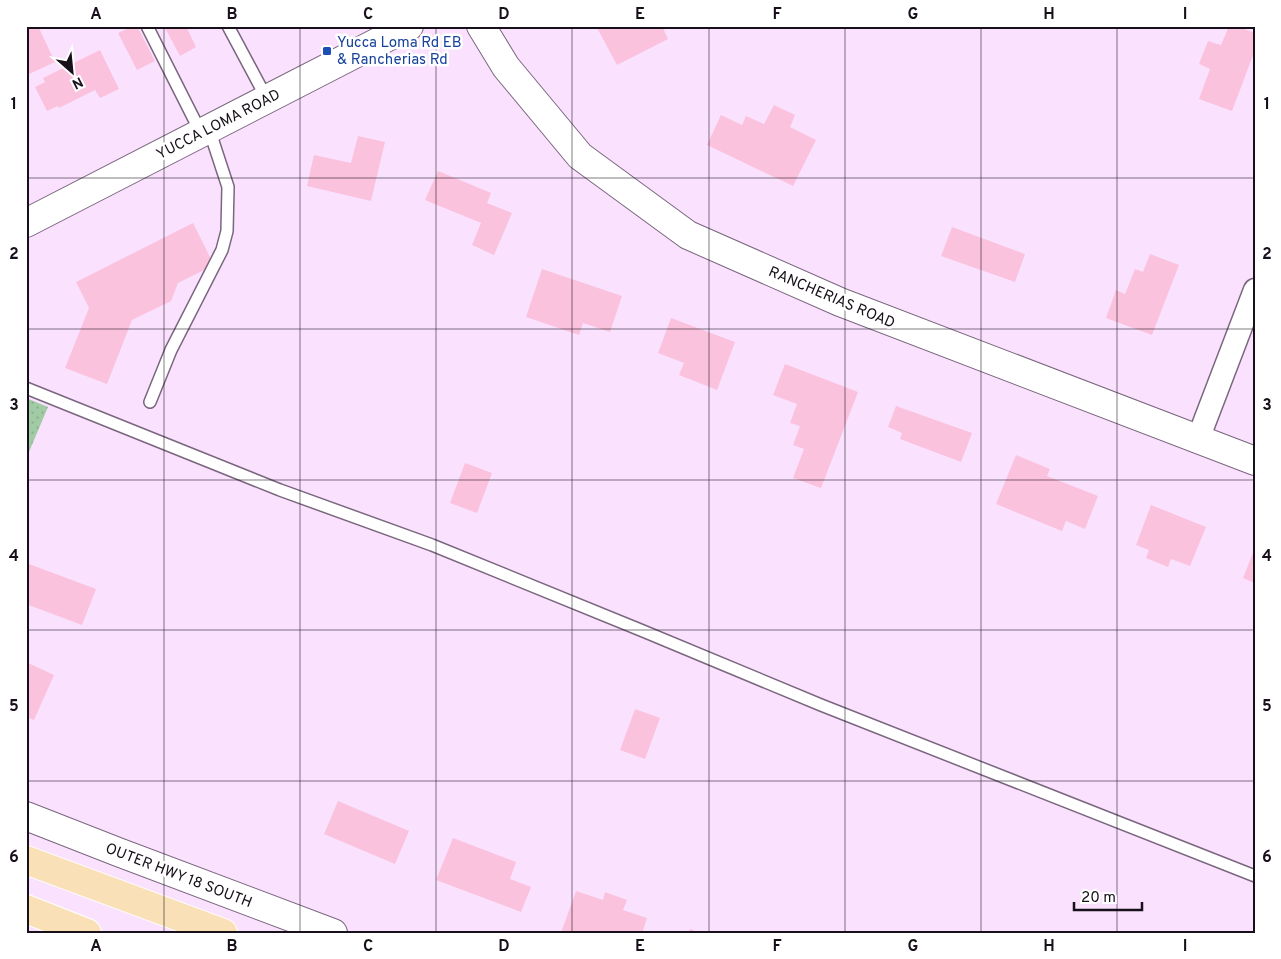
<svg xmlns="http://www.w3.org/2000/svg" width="1281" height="959" viewBox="0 0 1281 959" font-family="Overpass,sans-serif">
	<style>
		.grass { fill: url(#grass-dots) }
		.building { fill: #fac2dd }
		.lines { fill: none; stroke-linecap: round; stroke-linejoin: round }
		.lane-casing { stroke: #7a667e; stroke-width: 14 }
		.street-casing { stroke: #7a667e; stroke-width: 25 }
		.secondary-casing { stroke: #7a667e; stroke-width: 30 }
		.primary-casing { stroke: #fff; stroke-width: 30 }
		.lane { stroke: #fff; stroke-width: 11 }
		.street { stroke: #fff; stroke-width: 22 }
		.secondary { stroke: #fff; stroke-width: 28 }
		.primary { stroke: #f9e0b6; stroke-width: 28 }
		.grid { fill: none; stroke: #170f19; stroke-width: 1; stroke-opacity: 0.55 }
		.transit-dot { fill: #1a4fb4; stroke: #fff; stroke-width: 2 }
		.labels { text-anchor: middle; stroke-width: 5; stroke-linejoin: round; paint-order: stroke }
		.transit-label { font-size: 15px; fill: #164399; stroke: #fff; text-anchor: start }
		.street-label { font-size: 15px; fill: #170f19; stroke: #fff }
		.neatline { fill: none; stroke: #170f19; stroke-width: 2 }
		.grid-label { font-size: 16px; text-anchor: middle; font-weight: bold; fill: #170f19 }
	</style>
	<defs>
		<pattern id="grass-dots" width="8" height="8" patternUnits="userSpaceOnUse" patternTransform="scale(1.25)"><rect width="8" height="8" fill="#a1cba4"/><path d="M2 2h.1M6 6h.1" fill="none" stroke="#8aad8d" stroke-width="1.8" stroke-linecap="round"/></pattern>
	</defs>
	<rect width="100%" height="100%" fill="#fae2ff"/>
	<path class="grass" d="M 26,398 L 48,407 L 26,459 Z"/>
	<path class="building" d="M 26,26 L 38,26 L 55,62 L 27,75 Z
		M 133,26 L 137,26 L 155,61 L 137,70 L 118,33 Z
		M 164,26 L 186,26 L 196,47 L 180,56 Z
		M 596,26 L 662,26 L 668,39 L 617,65 Z
		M 1229,26 L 1236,26 L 1255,33 L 1255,50 L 1232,111 L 1199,99 L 1210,69 L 1199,64 L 1208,41 L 1221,45 Z
		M 100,50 L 119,89 L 100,98 L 95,90 L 59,108 L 58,106 L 47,111 L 35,87 L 45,82 L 43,78 Z
		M 774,105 L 795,115 L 790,127 L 816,140 L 793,186 L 707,145 L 721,115 L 742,125 L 746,116 L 764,124 Z
		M 358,136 L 385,142 L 371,201 L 307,186 L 314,155 L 351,163 Z
		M 438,171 L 491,193 L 487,203 L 512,213 L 494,255 L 472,245 L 481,223 L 425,200 Z
		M 193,223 L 214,265 L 178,283 L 171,301 L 132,320 L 107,384 L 65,368 L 89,308 L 76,282 Z
		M 952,227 L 1025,254 L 1015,282 L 941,256 Z
		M 1150,254 L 1179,265 L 1152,335 L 1106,318 L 1116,290 L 1125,294 L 1135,269 L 1143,272 Z
		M 542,269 L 622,296 L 610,332 L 583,323 L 579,335 L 526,317 Z
		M 671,318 L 735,342 L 717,390 L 679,375 L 684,363 L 658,353 Z
		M 785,364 L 858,392 L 821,488 L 793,478 L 804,449 L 793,445 L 800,426 L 790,423 L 797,404 L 773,395 Z
		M 896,406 L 972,433 L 961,462 L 900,439 L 902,433 L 888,427 Z
		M 1016,455 L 1050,469 L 1047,476 L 1098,496 L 1085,529 L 1066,521 L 1062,531 L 996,504 Z
		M 465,463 L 492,473 L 477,513 L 450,503 Z
		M 1151,505 L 1206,527 L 1190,566 L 1171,559 L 1168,567 L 1146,558 L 1149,550 L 1136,545 Z
		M 1255,548 L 1255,583 L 1243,578 Z
		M 29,564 L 96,589 L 82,625 L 26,604 L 26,572 Z
		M 26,662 L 54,675 L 34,720 L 26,717 Z
		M 635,709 L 660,718 L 645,759 L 620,750 Z
		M 338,801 L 409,831 L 395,864 L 324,834 Z
		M 453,838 L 516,862 L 510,879 L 531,887 L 521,912 L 436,880 Z
		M 576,891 L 603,900 L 605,892 L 627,900 L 623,910 L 647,918 L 642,933 L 561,933 Z
		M 690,929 L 700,933 L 688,933 Z"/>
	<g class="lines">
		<g class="lane-casing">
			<path id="lane" d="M 147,26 L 201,133
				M 228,26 L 267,99
				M 26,388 L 280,490 L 432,545 L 643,631 L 821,705 L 1255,876
				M 150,402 L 171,350 L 222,250 L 227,231 L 228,187 L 209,129"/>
		</g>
		<g class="street-casing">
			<path id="street" d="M 1198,439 L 1255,290"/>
		</g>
		<g class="secondary-casing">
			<path id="secondary" d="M 481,26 L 506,67 L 580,156 L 688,235 L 840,302 L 1255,461
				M 26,223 L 409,26
				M 26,816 L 118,852 L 333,933"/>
		</g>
		<g class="primary-casing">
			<path id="primary" d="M 26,860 L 223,933
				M 26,909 L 87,933"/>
		</g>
		<use href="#lane" class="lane"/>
		<use href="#street" class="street"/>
		<use href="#secondary" class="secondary"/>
		<use href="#primary" class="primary"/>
	</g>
	<path class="grid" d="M 164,26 L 164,933M 300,26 L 300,933M 436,26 L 436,933M 572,26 L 572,933M 709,26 L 709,933M 845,26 L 845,933M 981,26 L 981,933M 1117,26 L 1117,933M 26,178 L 1255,178M 26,329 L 1255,329M 26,480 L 1255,480M 26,630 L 1255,630M 26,781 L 1255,781"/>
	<rect class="transit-dot" x="322" y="46" width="10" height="10" rx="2.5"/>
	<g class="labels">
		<g class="transit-label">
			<text x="337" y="47">Yucca Loma Rd EB<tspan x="337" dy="17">&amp; Rancherias Rd</tspan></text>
		</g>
		<g class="street-label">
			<text transform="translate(218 124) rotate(-27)" y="5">YUCCA LOMA ROAD</text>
			<text transform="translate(832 297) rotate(23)" y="5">RANCHERIAS ROAD</text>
			<text transform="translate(179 875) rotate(21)" y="5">OUTER HWY 18 SOUTH</text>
		</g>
	</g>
	<rect width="1281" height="959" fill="none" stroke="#ffffff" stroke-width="55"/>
	<g transform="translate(72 72) rotate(153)" stroke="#ffffff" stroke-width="4" paint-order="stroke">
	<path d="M0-4L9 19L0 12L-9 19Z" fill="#170f19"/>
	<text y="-8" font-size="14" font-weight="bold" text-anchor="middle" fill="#170f19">N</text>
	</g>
	<path d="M1074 902v8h68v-8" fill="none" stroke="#170f19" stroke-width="2.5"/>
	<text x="1081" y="902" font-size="15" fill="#170f19" stroke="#ffffff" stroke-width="4" paint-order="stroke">20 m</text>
	<rect x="28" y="28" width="1226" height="904" class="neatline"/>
	<g class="grid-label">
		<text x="96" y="19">A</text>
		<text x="232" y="19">B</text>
		<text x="368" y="19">C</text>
		<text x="504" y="19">D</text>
		<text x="640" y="19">E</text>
		<text x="777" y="19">F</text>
		<text x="913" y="19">G</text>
		<text x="1049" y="19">H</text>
		<text x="1185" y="19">I</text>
		<text x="14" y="109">1</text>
		<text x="1267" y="109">1</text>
		<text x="14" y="259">2</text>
		<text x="1267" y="259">2</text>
		<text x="14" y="410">3</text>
		<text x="1267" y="410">3</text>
		<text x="14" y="561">4</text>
		<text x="1267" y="561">4</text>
		<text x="14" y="711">5</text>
		<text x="1267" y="711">5</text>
		<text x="14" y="862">6</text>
		<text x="1267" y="862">6</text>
		<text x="96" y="951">A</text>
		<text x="232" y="951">B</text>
		<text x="368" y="951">C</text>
		<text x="504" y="951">D</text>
		<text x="640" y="951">E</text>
		<text x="777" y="951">F</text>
		<text x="913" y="951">G</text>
		<text x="1049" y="951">H</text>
		<text x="1185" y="951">I</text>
	</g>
</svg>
